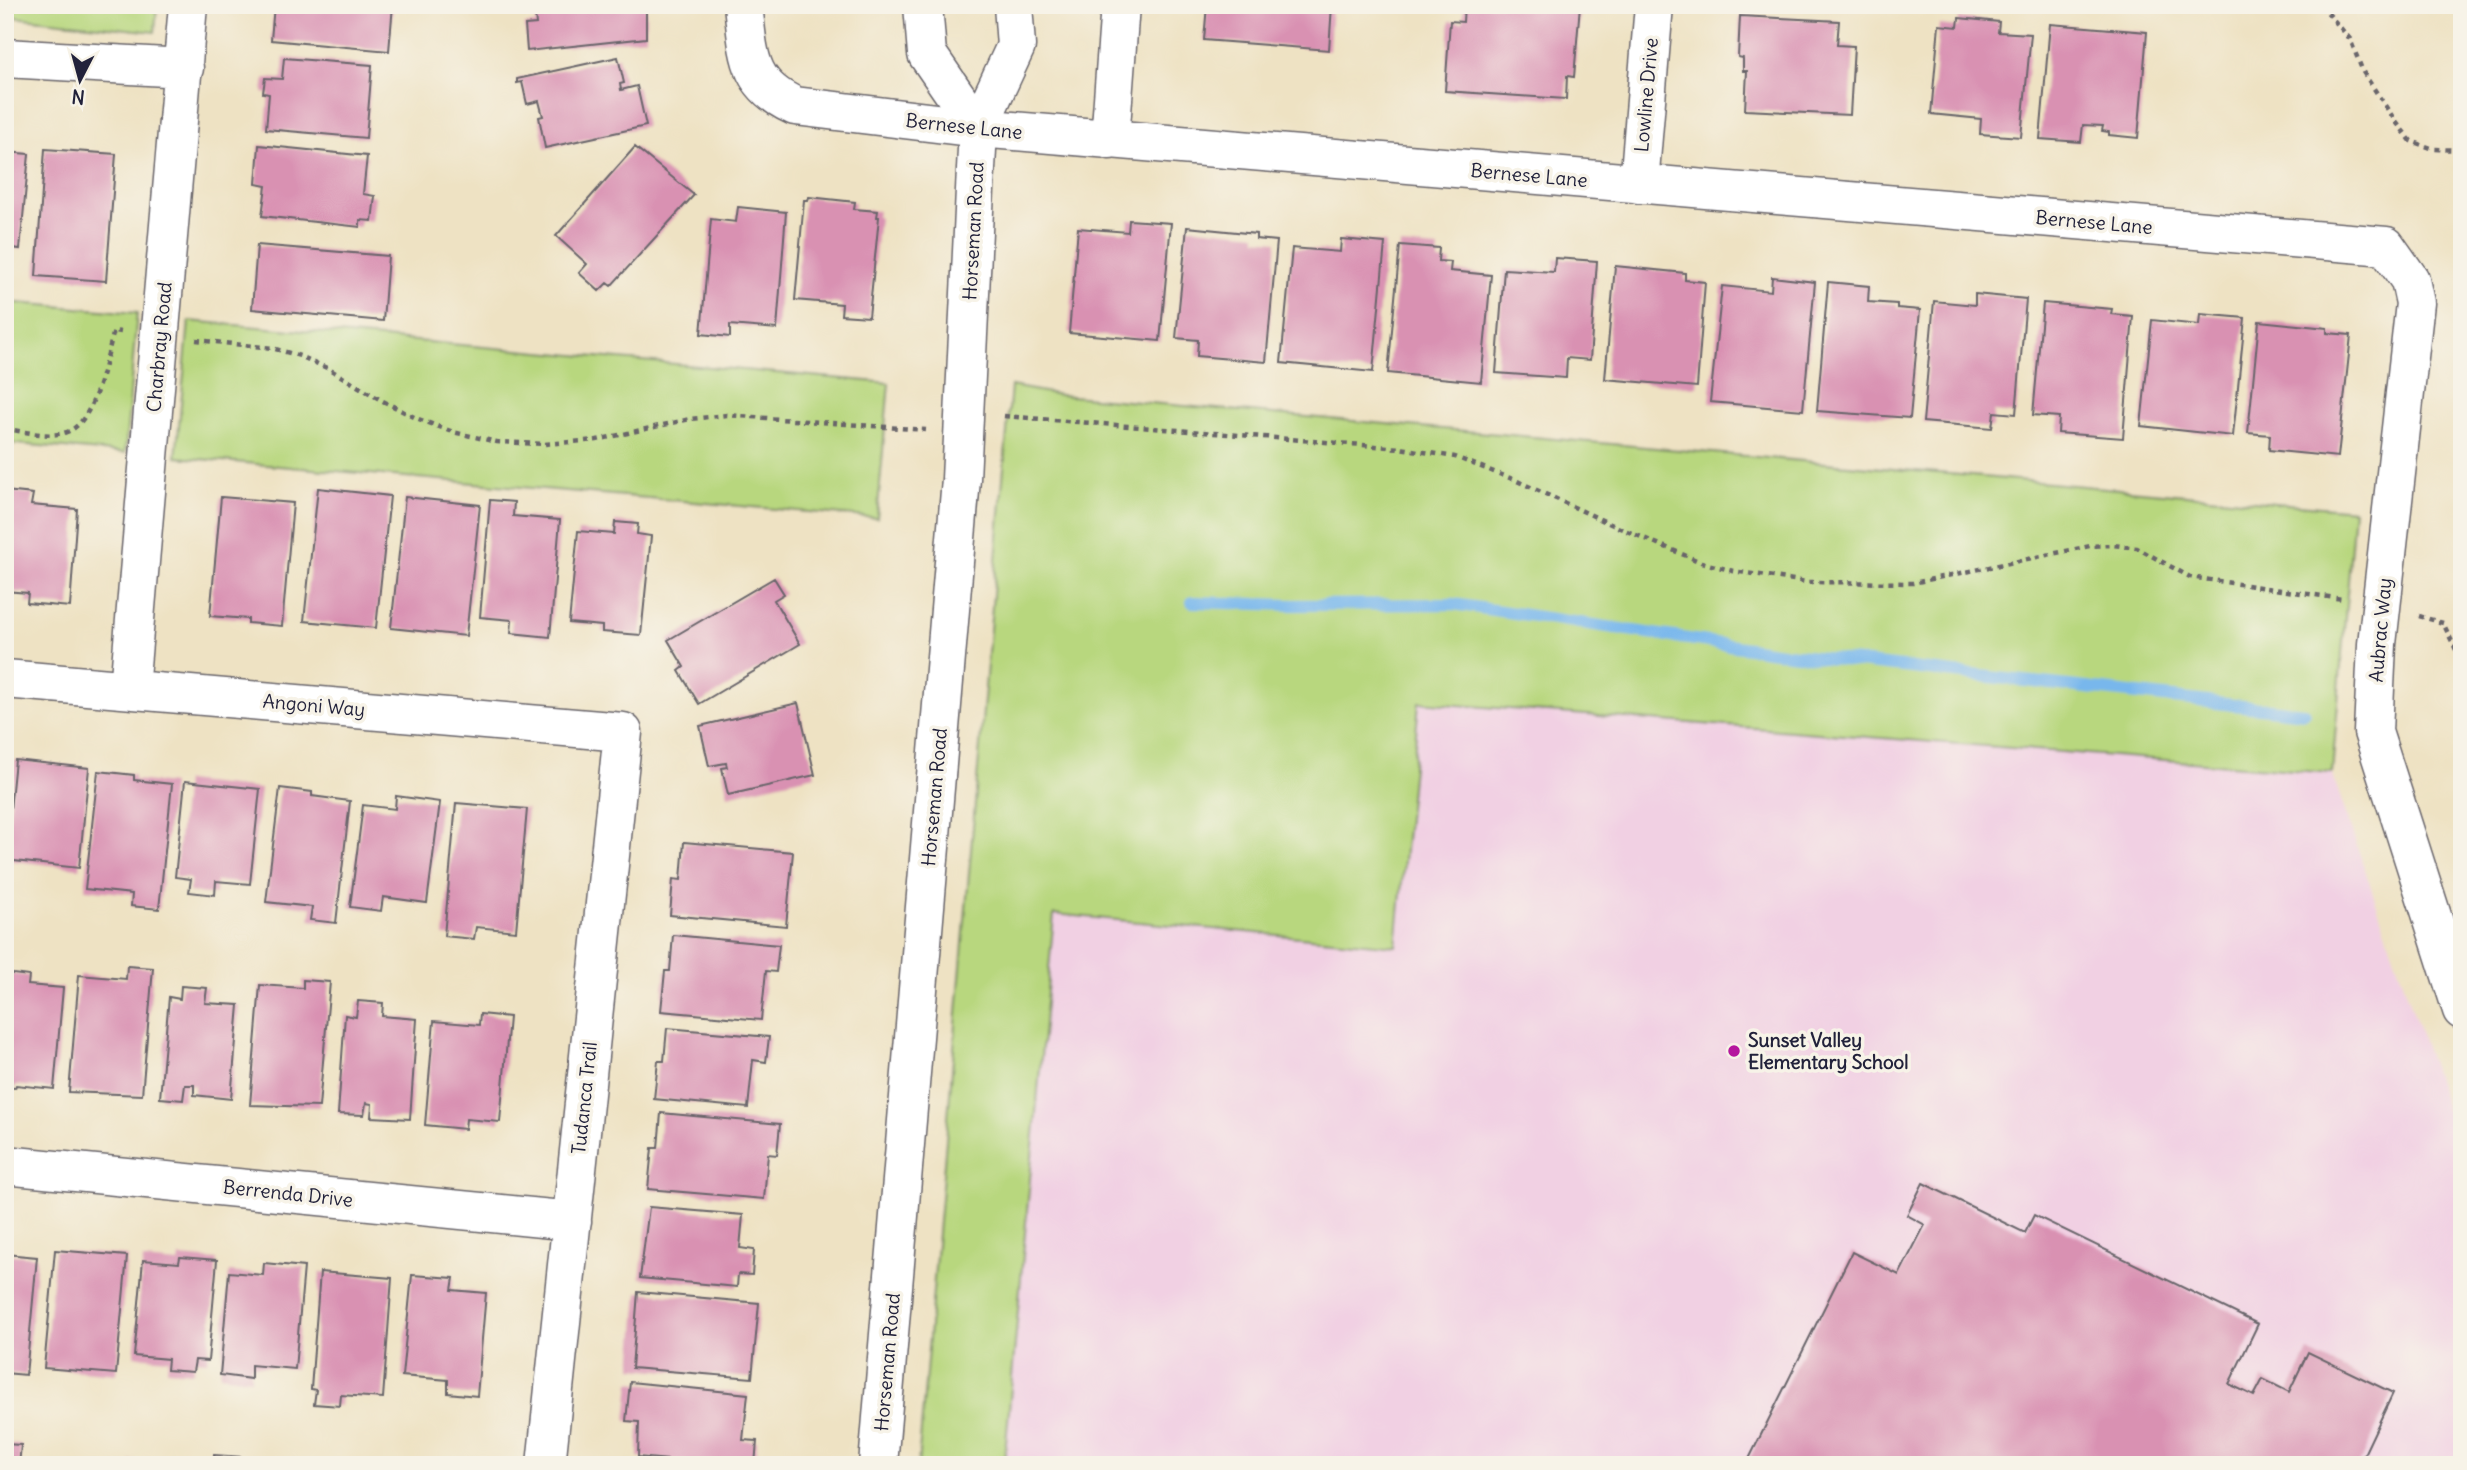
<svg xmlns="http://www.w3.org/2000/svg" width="2467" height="1470" viewBox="0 0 2467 1470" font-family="Delius,sans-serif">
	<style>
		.built { fill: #f1d0e3 }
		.green { fill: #b8d77e; stroke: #6d7c5c; stroke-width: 2 }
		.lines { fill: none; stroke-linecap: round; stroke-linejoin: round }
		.stream { stroke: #78b7ec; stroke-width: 12 }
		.building { fill: #d991b2 }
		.minor-casing { stroke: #69656b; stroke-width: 41 }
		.tertiary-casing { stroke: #69656b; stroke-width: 41 }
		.path { stroke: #69656b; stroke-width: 4.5; stroke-dasharray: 5 5; stroke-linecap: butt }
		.minor { stroke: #fff; stroke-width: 38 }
		.tertiary { stroke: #fff; stroke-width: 38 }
		.poi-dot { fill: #b5179e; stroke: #f7f3e8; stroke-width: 2.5 }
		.labels { text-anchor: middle; stroke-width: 7; stroke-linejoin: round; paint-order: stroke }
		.street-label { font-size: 19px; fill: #22223b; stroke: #f7f3e8 }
		.poi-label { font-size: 19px; font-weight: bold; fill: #22223b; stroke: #f7f3e8; text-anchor: start }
	</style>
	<rect width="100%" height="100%" fill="#f7f3e8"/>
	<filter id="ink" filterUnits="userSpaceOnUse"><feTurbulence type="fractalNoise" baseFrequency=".0143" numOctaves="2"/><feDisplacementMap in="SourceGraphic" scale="14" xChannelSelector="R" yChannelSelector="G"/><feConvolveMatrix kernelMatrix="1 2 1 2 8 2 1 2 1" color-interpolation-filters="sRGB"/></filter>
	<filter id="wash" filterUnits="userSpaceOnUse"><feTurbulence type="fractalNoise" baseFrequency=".00686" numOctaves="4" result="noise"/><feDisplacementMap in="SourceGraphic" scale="28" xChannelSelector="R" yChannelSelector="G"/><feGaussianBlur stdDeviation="1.57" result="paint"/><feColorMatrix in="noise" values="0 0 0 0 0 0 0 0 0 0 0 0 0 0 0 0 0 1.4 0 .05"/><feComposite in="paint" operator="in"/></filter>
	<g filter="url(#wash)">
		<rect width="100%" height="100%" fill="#eee2c3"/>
		<path class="built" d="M 1419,702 L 2332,773 L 2462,1155 L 2462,1465 L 1004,1465 L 1054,914 L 1396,946 Z"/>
		<path class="green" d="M 5,5 L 157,5 L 155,32 L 5,16 Z
			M 5,302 L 137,313 L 125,453 L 5,443 Z
			M 189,321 L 889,383 L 877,518 L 176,457 Z
			M 1011,386 L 1060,395 L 2354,510 L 2332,773 L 1419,702 L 1396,946 L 1054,914 L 1004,1465 L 918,1465 Z"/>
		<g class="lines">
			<path class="stream" d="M 1192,602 L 1293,605 L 1453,604 L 1789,654 L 2304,713"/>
		</g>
		<g id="blocks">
			<path class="building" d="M 274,5 L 393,5 L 389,51 L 271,40 Z
				M 534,5 L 646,5 L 646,38 L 527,51 L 525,25 L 536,24 Z
				M 1207,5 L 1332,5 L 1329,50 L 1204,40 Z
				M 1464,5 L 1580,5 L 1574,77 L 1567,76 L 1566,99 L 1445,91 L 1450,21 L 1463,22 Z
				M 1740,16 L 1839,21 L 1837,45 L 1854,46 L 1850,115 L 1745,110 L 1747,71 L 1743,71 L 1743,58 L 1738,57 Z
				M 1959,18 L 1999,22 L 1998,32 L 2031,34 L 2021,137 L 1980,134 L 1981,119 L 1931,114 L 1939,25 L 1958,27 Z
				M 2050,24 L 2147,32 L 2138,138 L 2109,135 L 2109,132 L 2102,131 L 2103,126 L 2083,125 L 2081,142 L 2040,139 Z
				M 618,57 L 624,83 L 620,84 L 621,90 L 637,86 L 646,126 L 545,148 L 539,117 L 543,116 L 539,101 L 527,104 L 522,82 L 517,83 L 517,79 Z
				M 284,58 L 372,65 L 366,138 L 266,129 L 269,94 L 263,93 L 265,78 L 282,79 Z
				M 259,145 L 367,156 L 363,194 L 375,196 L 372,221 L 360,220 L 360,227 L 262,216 L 266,186 L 256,184 Z
				M 635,147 L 694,195 L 611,286 L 607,283 L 599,291 L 579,273 L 587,264 L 556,236 Z
				M 45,149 L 116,154 L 106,281 L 36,276 Z
				M 5,152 L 29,154 L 20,249 L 5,247 Z
				M 809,197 L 855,202 L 854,209 L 878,211 L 877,217 L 879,217 L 869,317 L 841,315 L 842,304 L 795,300 L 804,200 L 808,200 Z
				M 738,207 L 786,212 L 777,329 L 730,325 L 730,337 L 701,334 L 711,219 L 736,222 Z
				M 1129,220 L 1171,223 L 1160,341 L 1069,333 L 1078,228 L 1128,232 Z
				M 1187,227 L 1256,234 L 1256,239 L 1277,241 L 1266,362 L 1197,356 L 1198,340 L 1176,338 Z
				M 1341,239 L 1385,243 L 1373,372 L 1281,363 L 1292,248 L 1340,252 Z
				M 257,245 L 388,256 L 383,321 L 252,309 Z
				M 1400,245 L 1439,248 L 1438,261 L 1451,262 L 1450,271 L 1491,275 L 1481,382 L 1388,373 Z
				M 1555,258 L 1597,261 L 1590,360 L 1567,358 L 1566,378 L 1496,373 L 1504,269 L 1554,272 Z
				M 1615,266 L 1685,273 L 1685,280 L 1705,282 L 1697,387 L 1605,379 Z
				M 1772,277 L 1815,282 L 1803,410 L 1710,402 L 1722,286 L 1771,291 Z
				M 1828,282 L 1869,286 L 1868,302 L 1897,304 L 1897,308 L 1920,310 L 1910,418 L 1817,411 Z
				M 1975,294 L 2026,299 L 2016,414 L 1994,412 L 1992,428 L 1923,422 L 1934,301 L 1975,305 Z
				M 2043,303 L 2112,309 L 2111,314 L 2133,316 L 2123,438 L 2058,433 L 2059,417 L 2033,415 Z
				M 2200,314 L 2245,318 L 2233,436 L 2141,426 L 2152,320 L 2199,325 Z
				M 2259,321 L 2327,328 L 2327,333 L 2351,335 L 2338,457 L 2269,450 L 2270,435 L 2248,433 Z
				M 318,488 L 390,496 L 376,628 L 304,621 Z
				M 5,491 L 33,494 L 31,505 L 77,509 L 70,607 L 27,603 L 28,593 L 5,591 Z
				M 221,497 L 293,503 L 282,626 L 248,623 L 248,619 L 210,616 Z
				M 405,497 L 480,505 L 466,636 L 391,628 Z
				M 490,500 L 514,502 L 513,516 L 560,520 L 550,637 L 511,633 L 512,620 L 480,617 Z
				M 615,522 L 638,524 L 637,534 L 651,536 L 641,635 L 602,632 L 602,626 L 569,623 L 578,531 L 614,534 Z
				M 774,578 L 784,594 L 774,600 L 800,644 L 699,704 L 679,671 L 684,667 L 668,640 Z
				M 798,703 L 815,775 L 728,795 L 722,768 L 727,767 L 726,763 L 709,766 L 700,726 Z
				M 15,760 L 89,768 L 79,868 L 5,860 Z
				M 98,771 L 134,775 L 134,780 L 172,784 L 159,909 L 131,906 L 132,894 L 85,889 Z
				M 185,781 L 260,789 L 250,884 L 216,881 L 215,895 L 189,892 L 191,879 L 175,877 Z
				M 280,788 L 312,792 L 312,796 L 350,801 L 336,923 L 310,920 L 312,907 L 266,902 Z
				M 396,796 L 440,802 L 427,903 L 383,897 L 381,911 L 350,907 L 363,805 L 395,809 Z
				M 456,803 L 527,809 L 516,931 L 476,927 L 474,939 L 444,936 Z
				M 684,842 L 793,852 L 786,926 L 670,915 L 673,879 L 681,880 Z
				M 673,935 L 779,945 L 776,972 L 766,971 L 761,1020 L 661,1011 L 665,971 L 670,971 Z
				M 127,966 L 153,968 L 142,1095 L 69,1092 L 79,975 L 126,979 Z
				M 5,973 L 29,976 L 28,985 L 63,988 L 54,1089 L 16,1085 L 15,1088 L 5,1087 Z
				M 303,980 L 330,982 L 319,1107 L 250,1105 L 260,985 L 303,988 Z
				M 181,986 L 207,988 L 205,1003 L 239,1005 L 231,1099 L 194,1095 L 194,1085 L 185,1085 L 183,1100 L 160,1098 L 169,997 L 180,999 Z
				M 358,1001 L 383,1003 L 382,1016 L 417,1019 L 410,1119 L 371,1117 L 372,1104 L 366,1103 L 364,1115 L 338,1114 L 345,1015 L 356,1017 Z
				M 480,1014 L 509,1017 L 500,1122 L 466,1119 L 465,1129 L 425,1125 L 434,1021 L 479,1025 Z
				M 667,1028 L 769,1037 L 766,1062 L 753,1060 L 748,1108 L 654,1099 L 658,1061 L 664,1061 Z
				M 661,1113 L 780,1124 L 777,1155 L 768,1154 L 764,1199 L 648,1189 L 652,1148 L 658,1148 Z
				M 1923,1183 L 2025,1233 L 2034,1215 L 2258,1324 L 2229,1384 L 2254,1396 L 2263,1379 L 2289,1392 L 2308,1352 L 2393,1393 L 2359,1465 L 1746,1465 L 1852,1252 L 1899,1275 L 1925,1225 L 1907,1215 Z
				M 649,1207 L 743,1215 L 740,1248 L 754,1250 L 752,1275 L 738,1274 L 737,1287 L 640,1278 Z
				M 55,1250 L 127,1256 L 116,1374 L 44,1368 Z
				M 5,1254 L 37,1257 L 26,1375 L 5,1373 Z
				M 180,1257 L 217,1260 L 208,1361 L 195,1360 L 193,1372 L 167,1370 L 168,1359 L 134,1356 L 143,1260 L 179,1263 Z
				M 264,1263 L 304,1267 L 295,1369 L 251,1365 L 251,1379 L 220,1375 L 229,1272 L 263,1275 Z
				M 320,1272 L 392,1278 L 383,1398 L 341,1395 L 340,1406 L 314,1404 L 316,1390 L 311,1389 Z
				M 412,1275 L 454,1278 L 452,1290 L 486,1293 L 477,1396 L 448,1393 L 448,1380 L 402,1376 Z
				M 638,1292 L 759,1303 L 752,1378 L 632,1368 Z
				M 630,1382 L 748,1394 L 743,1440 L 757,1441 L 755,1465 L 719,1465 L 638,1457 L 639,1422 L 626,1421 Z
				M 5,1444 L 21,1445 L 19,1465 L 5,1465 Z
				M 214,1455 L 241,1457 L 240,1465 L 213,1465 Z
				M 131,1461 L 152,1463 L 152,1465 L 130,1465 Z"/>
		</g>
	</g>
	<g filter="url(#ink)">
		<use href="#blocks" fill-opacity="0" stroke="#69656b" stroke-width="2"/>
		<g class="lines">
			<g class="minor-casing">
				<path id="minor" d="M 743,5 C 749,53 746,84 795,106 L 978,128 L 2386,246 L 2410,280 L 2415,303 L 2377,644 L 2373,732 L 2462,1010
					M 5,58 L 184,68
					M 1110,140 L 1120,5
					M 1639,184 L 1654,5
					M 5,679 L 623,732 L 546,1465
					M 129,689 L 188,5
					M 5,1165 L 572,1221"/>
			</g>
			<g class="tertiary-casing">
				<path id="tertiary" d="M 923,5 L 927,54 L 978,128
					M 878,1465 L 961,479 L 978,128 L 1016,46 L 1013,5"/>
			</g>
			<path class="path" d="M 2321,5 L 2350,39 L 2363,72 L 2396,122 L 2411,141 L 2434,149 L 2462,150
				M 196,340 L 272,348 L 300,356 L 329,369 L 381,400 L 416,418 L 453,432 L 497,442 L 545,444 L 597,440 L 690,419 L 727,415 L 926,430
				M 1004,416 L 1400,448 L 1455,457 L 1515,480 L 1615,526 L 1701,562 L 1733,571 L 1807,582 L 1913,583 L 2090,546 L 2113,545 L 2137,548 L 2190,577 L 2343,599
				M 5,429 C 25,431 53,440 71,430 C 96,417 106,357 114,331 L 121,332
				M 2419,616 L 2443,623 L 2462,662"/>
			<use href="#minor" class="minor"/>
			<use href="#tertiary" class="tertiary"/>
		</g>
	</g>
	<circle class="poi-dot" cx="1734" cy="1051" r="7"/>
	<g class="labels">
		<g class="street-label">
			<text transform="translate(1646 95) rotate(-85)" y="7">Lowline Drive</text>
			<text transform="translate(964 126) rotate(6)" y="7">Bernese Lane</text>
			<text transform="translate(1529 175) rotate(5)" y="7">Bernese Lane</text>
			<text transform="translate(2094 222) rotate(5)" y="7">Bernese Lane</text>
			<text transform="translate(973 231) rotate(-87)" y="7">Horseman Road</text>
			<text transform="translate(159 347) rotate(-85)" y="7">Charbray Road</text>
			<text transform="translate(2380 630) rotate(-85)" y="7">Aubrac Way</text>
			<text transform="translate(314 705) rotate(5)" y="7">Angoni Way</text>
			<text transform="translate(934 797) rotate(-85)" y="7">Horseman Road</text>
			<text transform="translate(584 1098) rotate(-84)" y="7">Tudanca Trail</text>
			<text transform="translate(288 1193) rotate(6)" y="7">Berrenda Drive</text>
			<text transform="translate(887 1362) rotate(-85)" y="7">Horseman Road</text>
		</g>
		<g class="poi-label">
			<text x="1748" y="1047">Sunset Valley<tspan x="1748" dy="22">Elementary School</tspan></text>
		</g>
	</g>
	<rect width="2467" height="1470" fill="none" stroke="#f7f3e8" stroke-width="28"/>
	<g transform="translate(80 80) rotate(186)" stroke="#f7f3e8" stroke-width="5" paint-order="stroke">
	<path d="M0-5L12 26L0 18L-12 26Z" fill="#22223b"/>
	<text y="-10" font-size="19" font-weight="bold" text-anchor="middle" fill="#22223b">N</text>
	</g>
</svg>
